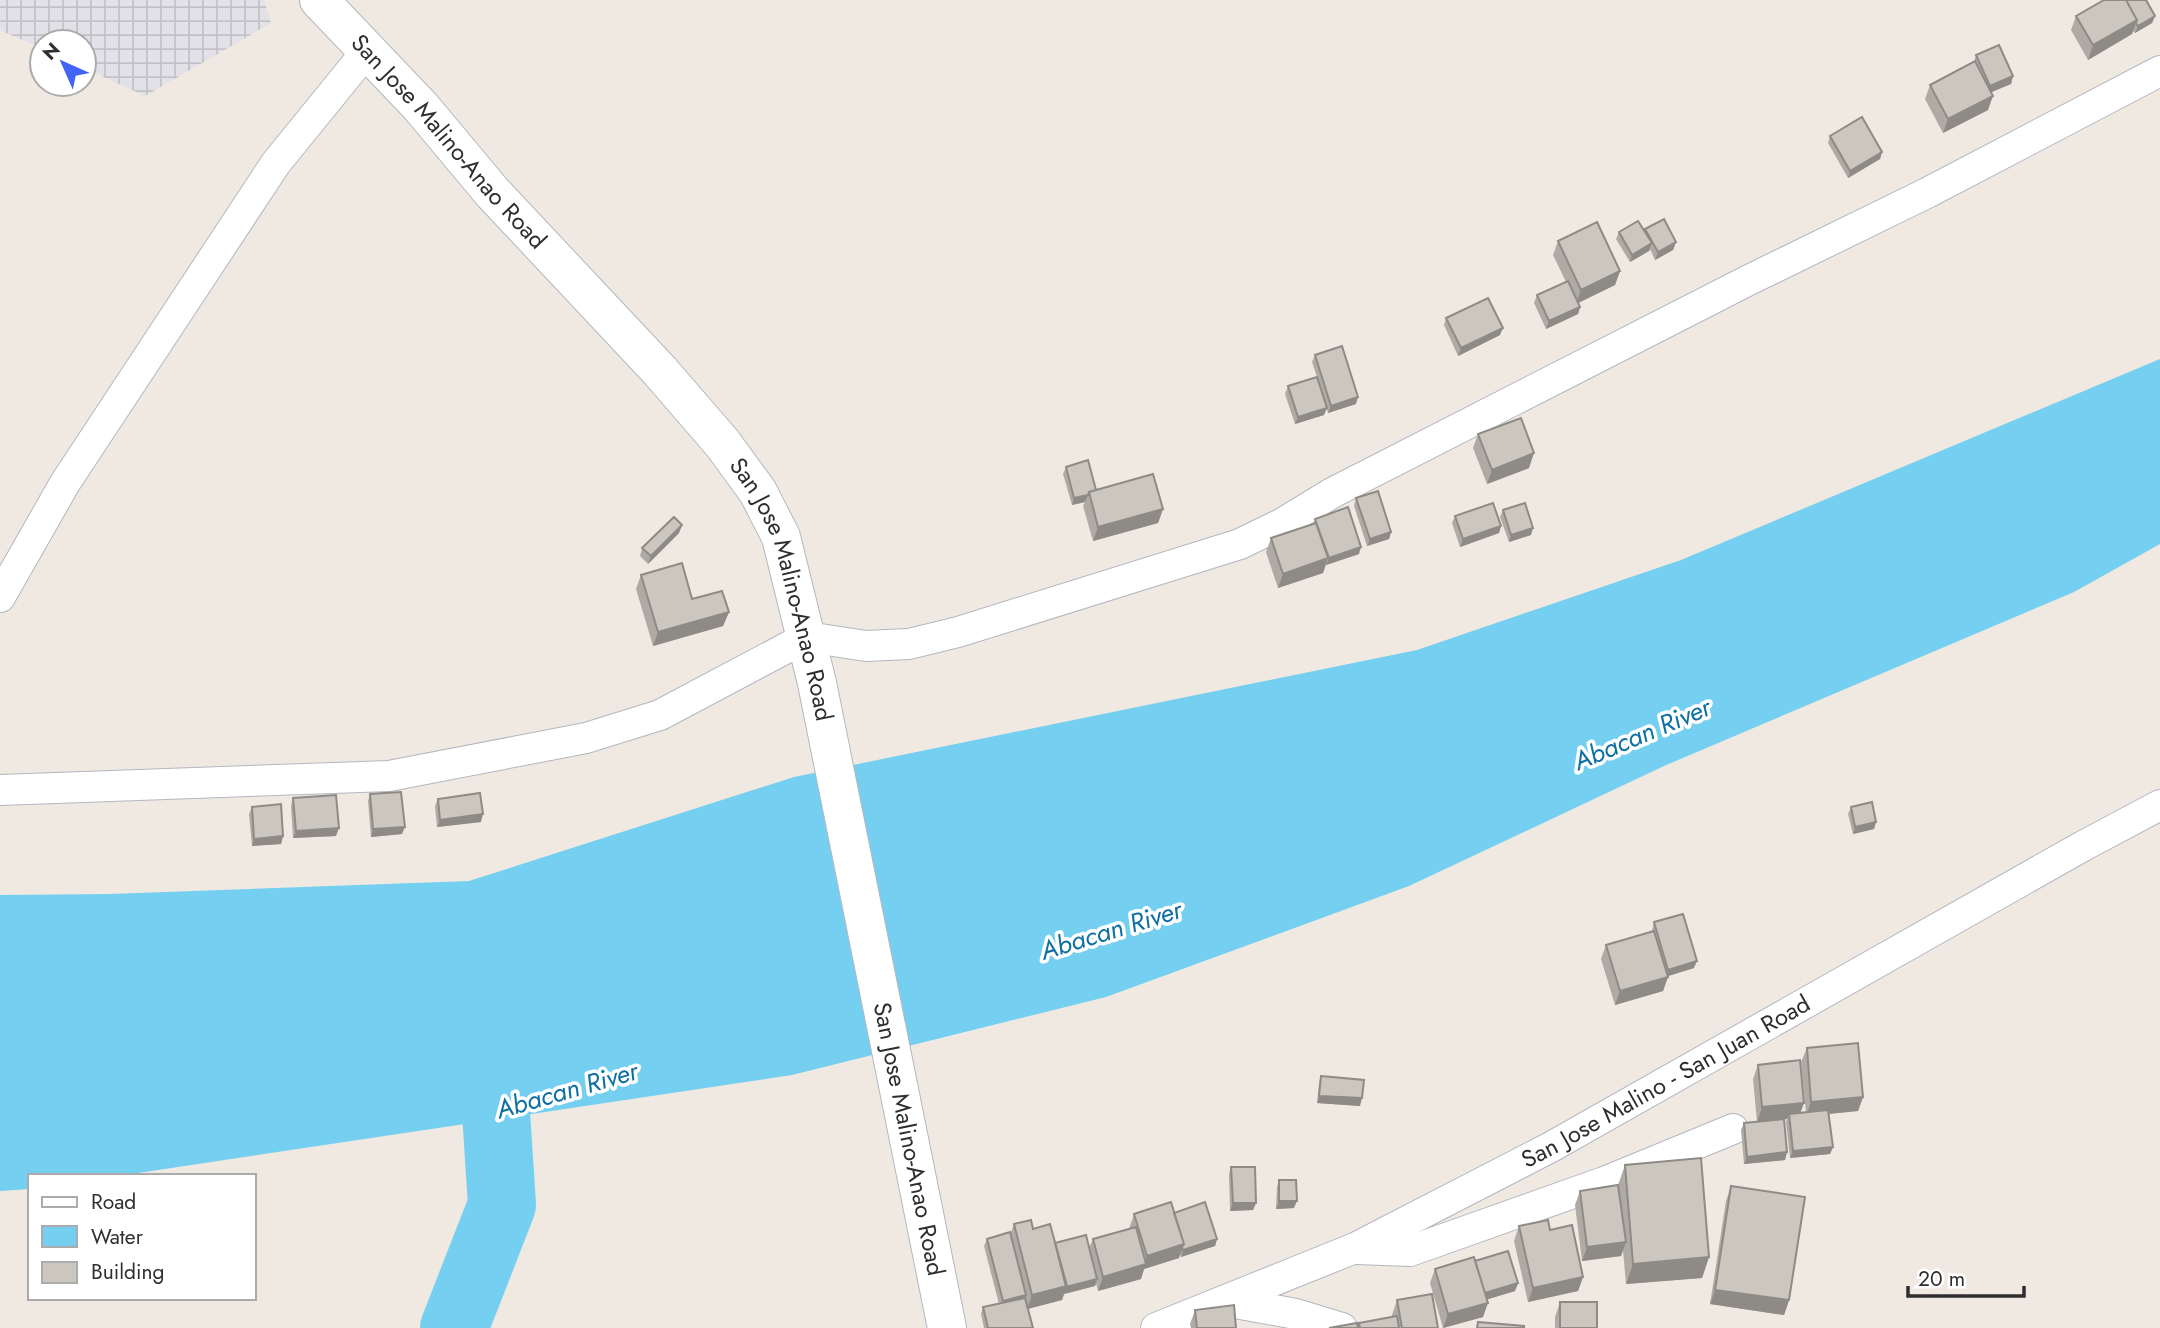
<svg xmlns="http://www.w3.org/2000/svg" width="2160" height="1328" viewBox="0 0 2160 1328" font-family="Jost,sans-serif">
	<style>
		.industrial { fill: url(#industrial-grid) }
		.water { fill: #75cff0 }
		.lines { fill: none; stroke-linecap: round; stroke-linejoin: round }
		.river { stroke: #75cff0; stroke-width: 68 }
		.street-casing { stroke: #b4b7c1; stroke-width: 32 }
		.secondary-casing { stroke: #b4b7c1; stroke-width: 40 }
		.street { stroke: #fff; stroke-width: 30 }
		.secondary { stroke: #fff; stroke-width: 38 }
		.wall { fill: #afaba4 }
		.shaded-wall { fill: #8e8b86 }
		.building { fill: #cbc7bf; stroke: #8e8b86; stroke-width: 2 }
		.labels { text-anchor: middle; stroke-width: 7; stroke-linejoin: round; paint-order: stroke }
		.street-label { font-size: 24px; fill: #2e2e2e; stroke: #fff }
		.water-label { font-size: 26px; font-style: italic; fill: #0d6fa3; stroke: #fff }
	</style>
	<defs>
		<pattern id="industrial-grid" width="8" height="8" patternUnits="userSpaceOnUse" patternTransform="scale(1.75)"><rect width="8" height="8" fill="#e3e1e8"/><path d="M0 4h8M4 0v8" fill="none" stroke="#c3c1c7"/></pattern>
	</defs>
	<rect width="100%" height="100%" fill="#efe9e1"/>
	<path class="industrial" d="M 0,0 L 264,0 L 271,23 L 145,96 L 84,68 L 84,42 L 42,42 L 42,49 L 0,30 Z"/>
	<path class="water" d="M 2160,359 L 2160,544 L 2074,592 L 1664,766 L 1409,886 L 1106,997 L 792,1075 L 118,1176 L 30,1176 L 30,1189 L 0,1191 L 0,895 L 110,894 L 469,881 L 794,777 L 1417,650 L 1681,560 Z"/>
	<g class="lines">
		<path class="river" d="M 454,1328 L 502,1205 L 496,1112"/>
		<g class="street-casing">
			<g id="street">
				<path d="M 0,597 L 65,483 L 276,163 L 367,51"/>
				<path d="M 0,790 L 389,776 L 586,738 L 660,715 L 807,637 L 866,646 L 909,644 L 958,632 L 1240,544 L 1283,523 L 1332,493 L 1749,280 L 1927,193 L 2160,71"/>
				<path d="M 1358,1249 L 1410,1251 L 1604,1182 L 1733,1129"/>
				<path d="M 1224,1301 L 1296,1314 L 1342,1328"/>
				<path id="s1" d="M 1156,1328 L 1355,1248 L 1551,1147 L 2083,846 L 2160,805"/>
			</g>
		</g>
		<g class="secondary-casing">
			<g id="secondary">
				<path id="s2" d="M 319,0 L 421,107 L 492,192 L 660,371 L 723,444 L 758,492 L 781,537 L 817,683 L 947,1328"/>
			</g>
		</g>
		<use href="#street" class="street"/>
		<use href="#secondary" class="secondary"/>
	</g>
	<path class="wall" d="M 2076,16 L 2155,16 L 2152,23 L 2135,33 L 2133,31 L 2132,34 L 2088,60 L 2071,30 Z
		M 1976,55 L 2013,76 L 2011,84 L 1991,92 L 1988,110 L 1943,133 L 1925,99 L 1930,85 L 1974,62 Z
		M 1830,136 L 1882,152 L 1880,159 L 1848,178 L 1828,143 Z
		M 1645,229 L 1676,242 L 1673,250 L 1655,260 L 1650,249 L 1649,251 L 1630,262 L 1616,239 L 1619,232 L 1645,231 Z
		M 1558,241 L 1620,271 L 1615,285 L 1578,303 L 1580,307 L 1578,314 L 1546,329 L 1534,303 L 1537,295 L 1566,282 L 1553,255 Z
		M 1446,318 L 1500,335 L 1458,356 L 1444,325 Z
		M 1315,355 L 1356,404 L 1328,413 L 1318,380 L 1324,415 L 1295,424 L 1285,394 L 1288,386 L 1317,377 L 1312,362 Z
		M 1478,434 L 1529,468 L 1487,484 L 1473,448 Z
		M 1066,467 L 1096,490 L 1163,509 L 1158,523 L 1093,541 L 1083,506 L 1085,502 L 1072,505 L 1063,474 Z
		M 1356,498 L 1391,532 L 1389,539 L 1367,546 L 1354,506 Z
		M 1503,510 L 1531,535 L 1509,542 L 1500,517 Z
		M 1455,516 L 1501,526 L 1499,533 L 1460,547 L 1452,523 Z
		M 1315,519 L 1359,554 L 1326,565 L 1326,564 L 1323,573 L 1278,588 L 1266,552 L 1271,538 L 1313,524 Z
		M 682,525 L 679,533 L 648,564 L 640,556 L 642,548 Z
		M 641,575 L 692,599 L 729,612 L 723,626 L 653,646 L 636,589 Z
		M 370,794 L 402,834 L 371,837 L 368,801 Z
		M 293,798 L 336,836 L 293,838 L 291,806 Z
		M 438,799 L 481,822 L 437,827 L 435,806 Z
		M 252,807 L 283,836 L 281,844 L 252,846 L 249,814 Z
		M 1851,807 L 1876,822 L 1874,829 L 1853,834 L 1848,814 Z
		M 1654,922 L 1694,968 L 1668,976 L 1663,991 L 1615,1005 L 1601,959 L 1606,945 L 1652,931 Z
		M 1807,1048 L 1863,1097 L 1858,1111 L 1829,1114 L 1833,1147 L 1830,1154 L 1790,1158 L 1786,1122 L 1787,1119 L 1784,1119 L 1787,1152 L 1785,1160 L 1744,1164 L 1741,1130 L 1744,1123 L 1757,1122 L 1753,1079 L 1758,1065 L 1801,1113 L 1806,1112 L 1801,1062 Z
		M 1321,1076 L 1360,1106 L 1317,1103 L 1319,1084 Z
		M 1625,1165 L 1709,1257 L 1702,1278 L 1626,1284 L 1623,1250 L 1621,1256 L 1582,1261 L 1575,1205 L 1580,1191 L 1618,1185 Z
		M 1231,1167 L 1256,1203 L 1253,1210 L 1230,1211 L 1229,1174 Z
		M 1279,1180 L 1294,1208 L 1276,1209 L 1277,1187 Z
		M 1731,1186 L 1789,1300 L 1784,1315 L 1710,1304 L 1726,1201 Z
		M 1174,1213 L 1217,1239 L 1215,1246 L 1181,1257 L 1180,1254 L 1179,1258 L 1144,1269 L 1141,1279 L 1098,1291 L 1096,1283 L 1095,1286 L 1064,1294 L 1062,1300 L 1028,1309 L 1033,1328 L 984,1328 L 981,1314 L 983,1307 L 999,1304 L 984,1246 L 987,1239 L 1010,1235 L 1014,1224 L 1033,1229 L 1055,1243 L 1089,1248 L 1093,1239 L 1129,1229 L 1134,1214 Z
		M 1519,1226 L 1550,1230 L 1583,1277 L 1578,1291 L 1528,1302 L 1514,1241 Z
		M 1435,1269 L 1518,1283 L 1515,1291 L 1487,1299 L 1483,1317 L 1443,1328 L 1430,1283 Z
		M 1397,1300 L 1438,1328 L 1329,1328 L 1358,1327 L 1359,1323 L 1392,1317 L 1392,1315 Z
		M 1560,1302 L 1597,1328 L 1555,1328 L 1555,1317 Z
		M 1195,1310 L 1236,1328 L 1191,1328 L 1190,1324 Z"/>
	<path class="shaded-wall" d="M 2155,16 L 2152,23 L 2135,33 L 2138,26 Z
		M 2137,20 L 2132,34 L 2088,60 L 2093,45 Z
		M 2013,76 L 2011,84 L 1987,94 L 1990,86 Z
		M 1993,96 L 1988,110 L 1943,133 L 1948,119 Z
		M 1882,152 L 1880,159 L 1848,178 L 1850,171 Z
		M 1676,242 L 1673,250 L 1655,260 L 1658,252 Z
		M 1652,243 L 1649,251 L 1630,262 L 1632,255 Z
		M 1620,271 L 1615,285 L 1576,304 L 1581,290 Z
		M 1580,307 L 1578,314 L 1546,329 L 1549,321 Z
		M 1503,328 L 1500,335 L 1458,356 L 1461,348 Z
		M 1358,397 L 1356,404 L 1328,413 L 1331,406 Z
		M 1327,408 L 1324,415 L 1295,424 L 1298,417 Z
		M 1534,453 L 1529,468 L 1487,484 L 1492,470 Z
		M 1088,495 L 1085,502 L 1072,505 L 1074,498 Z
		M 1163,509 L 1158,523 L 1093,541 L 1098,527 Z
		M 682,525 L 679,533 L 648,564 L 651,556 Z
		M 1501,526 L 1499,533 L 1460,547 L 1463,539 Z
		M 1533,528 L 1531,535 L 1509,542 L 1511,535 Z
		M 1391,532 L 1389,539 L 1367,546 L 1370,539 Z
		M 1361,547 L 1359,554 L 1326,565 L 1329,558 Z
		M 1328,558 L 1323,573 L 1278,588 L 1283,574 Z
		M 729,612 L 723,626 L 653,646 L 658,632 Z
		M 483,814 L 481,822 L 437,827 L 440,820 Z
		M 1876,822 L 1874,829 L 1853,834 L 1855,827 Z
		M 405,827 L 402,834 L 371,837 L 373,829 Z
		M 339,828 L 336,836 L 293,838 L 296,831 Z
		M 283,836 L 281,844 L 252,846 L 254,839 Z
		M 1697,961 L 1694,968 L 1665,977 L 1668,970 Z
		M 1668,977 L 1663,991 L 1615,1005 L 1620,991 Z
		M 1319,1096 L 1362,1098 L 1360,1106 L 1317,1103 Z
		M 1863,1097 L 1858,1111 L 1806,1116 L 1811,1102 Z
		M 1804,1103 L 1799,1117 L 1789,1114 L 1787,1119 L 1757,1122 L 1762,1107 Z
		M 1833,1147 L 1830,1154 L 1790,1158 L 1793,1151 Z
		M 1787,1152 L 1785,1160 L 1744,1164 L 1747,1157 Z
		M 1279,1201 L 1297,1201 L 1294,1208 L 1276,1209 Z
		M 1233,1203 L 1256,1203 L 1253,1210 L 1230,1211 Z
		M 1217,1239 L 1215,1246 L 1181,1257 L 1183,1250 Z
		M 1626,1242 L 1621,1256 L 1582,1261 L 1587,1247 Z
		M 1184,1244 L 1179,1258 L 1144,1269 L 1141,1279 L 1098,1291 L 1103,1277 L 1143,1265 L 1147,1256 Z
		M 1709,1257 L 1702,1278 L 1626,1284 L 1633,1264 Z
		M 1583,1277 L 1578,1291 L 1528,1302 L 1533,1288 Z
		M 1097,1279 L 1095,1286 L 1064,1294 L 1062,1300 L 1027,1309 L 1032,1295 Z
		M 1518,1283 L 1515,1291 L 1479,1302 L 1481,1294 Z
		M 1715,1290 L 1789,1300 L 1784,1315 L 1710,1304 Z
		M 1026,1295 L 1023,1302 L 1000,1308 L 1003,1301 Z
		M 1488,1303 L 1483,1317 L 1443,1328 L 1448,1314 Z"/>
	<path class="building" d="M 2104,0 L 2126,0 L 2137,20 L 2093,45 L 2076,16 Z
		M 2126,0 L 2146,0 L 2155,16 L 2138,26 L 2136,23 L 2137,20 Z
		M 1999,45 L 2013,76 L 1990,86 L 1976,55 Z
		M 1975,61 L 1993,96 L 1948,119 L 1930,85 Z
		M 1862,117 L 1882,152 L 1850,171 L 1830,136 Z
		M 1664,219 L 1676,242 L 1658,252 L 1645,229 Z
		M 1638,221 L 1652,243 L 1632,255 L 1619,232 Z
		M 1597,222 L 1620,271 L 1581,290 L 1558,241 Z
		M 1568,281 L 1580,307 L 1549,321 L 1537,295 Z
		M 1488,298 L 1503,328 L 1461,348 L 1446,318 Z
		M 1342,346 L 1358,397 L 1331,406 L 1315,355 Z
		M 1317,377 L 1327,408 L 1298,417 L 1288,386 Z
		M 1521,418 L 1534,453 L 1492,470 L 1478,434 Z
		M 1088,460 L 1096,490 L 1089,492 L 1088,495 L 1074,498 L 1066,467 Z
		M 1153,474 L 1163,509 L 1098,527 L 1089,492 Z
		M 1378,491 L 1391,532 L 1370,539 L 1356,498 Z
		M 1493,503 L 1501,526 L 1463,539 L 1455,516 Z
		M 1525,503 L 1533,528 L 1511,535 L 1503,510 Z
		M 1348,507 L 1361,547 L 1329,558 L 1315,519 Z
		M 674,517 L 682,525 L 651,556 L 642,548 Z
		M 1316,523 L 1328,558 L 1283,574 L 1271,538 Z
		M 682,563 L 692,599 L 722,591 L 729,612 L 658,632 L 641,575 Z
		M 401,792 L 405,827 L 373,829 L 370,794 Z
		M 480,793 L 483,814 L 440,820 L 438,799 Z
		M 336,795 L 339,828 L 296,831 L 293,798 Z
		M 1872,802 L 1876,822 L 1855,827 L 1851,807 Z
		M 281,804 L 283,836 L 254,839 L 252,807 Z
		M 1683,914 L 1697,961 L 1668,970 L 1654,922 Z
		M 1654,931 L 1668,977 L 1620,991 L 1606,945 Z
		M 1858,1043 L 1863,1097 L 1811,1102 L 1807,1048 Z
		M 1800,1060 L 1804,1103 L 1762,1107 L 1758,1065 Z
		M 1321,1076 L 1364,1080 L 1362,1098 L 1319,1096 Z
		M 1828,1110 L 1833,1147 L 1793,1151 L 1789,1114 Z
		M 1784,1119 L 1787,1152 L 1747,1157 L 1744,1123 Z
		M 1701,1158 L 1709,1257 L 1633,1264 L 1625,1165 Z
		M 1231,1167 L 1255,1167 L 1256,1203 L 1233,1203 Z
		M 1279,1180 L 1296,1180 L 1297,1201 L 1279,1201 Z
		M 1618,1185 L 1626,1242 L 1587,1247 L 1580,1191 Z
		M 1731,1186 L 1805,1197 L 1789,1300 L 1715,1290 Z
		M 1171,1202 L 1184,1244 L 1147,1256 L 1134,1214 Z
		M 1205,1202 L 1217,1239 L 1183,1250 L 1182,1247 L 1184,1244 L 1174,1213 Z
		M 1031,1220 L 1033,1229 L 1050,1224 L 1067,1286 L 1032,1295 L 1014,1224 Z
		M 1548,1220 L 1550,1230 L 1572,1225 L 1583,1277 L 1533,1288 L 1519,1226 Z
		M 1136,1227 L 1146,1264 L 1103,1277 L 1093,1239 Z
		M 1010,1232 L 1026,1295 L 1003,1301 L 987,1239 Z
		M 1086,1235 L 1097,1279 L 1066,1287 L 1055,1243 Z
		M 1508,1251 L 1518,1283 L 1485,1293 L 1475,1261 Z
		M 1474,1257 L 1488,1303 L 1448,1314 L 1435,1269 Z
		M 1432,1294 L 1438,1328 L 1402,1328 L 1397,1300 Z
		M 1025,1298 L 1033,1328 L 988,1328 L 983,1307 Z
		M 1560,1302 L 1597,1302 L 1597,1328 L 1560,1328 Z
		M 1234,1305 L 1236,1328 L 1197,1328 L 1195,1310 Z
		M 1397,1316 L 1399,1328 L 1360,1328 L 1359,1323 Z
		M 1478,1322 L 1524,1326 L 1524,1328 L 1477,1328 Z
		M 1357,1323 L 1358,1328 L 1329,1328 Z"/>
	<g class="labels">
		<g class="street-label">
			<text dy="8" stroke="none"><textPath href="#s2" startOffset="192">San Jose Malino-Anao Road</textPath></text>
			<text dy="8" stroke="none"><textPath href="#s2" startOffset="760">San Jose Malino-Anao Road</textPath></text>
			<text dy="8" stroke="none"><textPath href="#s1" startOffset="567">San Jose Malino - San Juan Road</textPath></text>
			<text dy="8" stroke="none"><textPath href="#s2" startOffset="1326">San Jose Malino-Anao Road</textPath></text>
		</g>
		<g class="water-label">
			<text transform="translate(1642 734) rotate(-23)" y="9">Abacan River</text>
			<text transform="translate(1111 930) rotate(-17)" y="9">Abacan River</text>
			<text transform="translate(567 1090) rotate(-16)" y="9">Abacan River</text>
		</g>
	</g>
	<rect x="28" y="1174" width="228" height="126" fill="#ffffff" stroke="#ababab" stroke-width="2"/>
	<rect x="42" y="1197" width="35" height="10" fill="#ffffff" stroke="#ababab" stroke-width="2"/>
	<text x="91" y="1209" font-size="21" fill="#2e2e2e">Road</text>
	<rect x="42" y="1226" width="35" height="21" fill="#75cff0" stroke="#ababab" stroke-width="2"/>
	<text x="91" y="1244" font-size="21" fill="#2e2e2e">Water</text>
	<rect x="42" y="1262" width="35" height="21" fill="#cbc7bf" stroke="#ababab" stroke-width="2"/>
	<text x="91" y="1279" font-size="21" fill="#2e2e2e">Building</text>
	<g transform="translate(63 63) rotate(315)"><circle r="33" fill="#ffffff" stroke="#ababab" stroke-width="2"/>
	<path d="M0-5L12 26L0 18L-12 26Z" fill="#4264fb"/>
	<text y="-10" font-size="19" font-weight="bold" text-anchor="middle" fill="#2e2e2e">N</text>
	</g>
	<path d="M1908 1286v10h116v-10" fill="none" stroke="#2e2e2e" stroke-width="3.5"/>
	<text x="1918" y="1286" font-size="21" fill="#2e2e2e" stroke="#ffffff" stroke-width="5" paint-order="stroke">20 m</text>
</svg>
